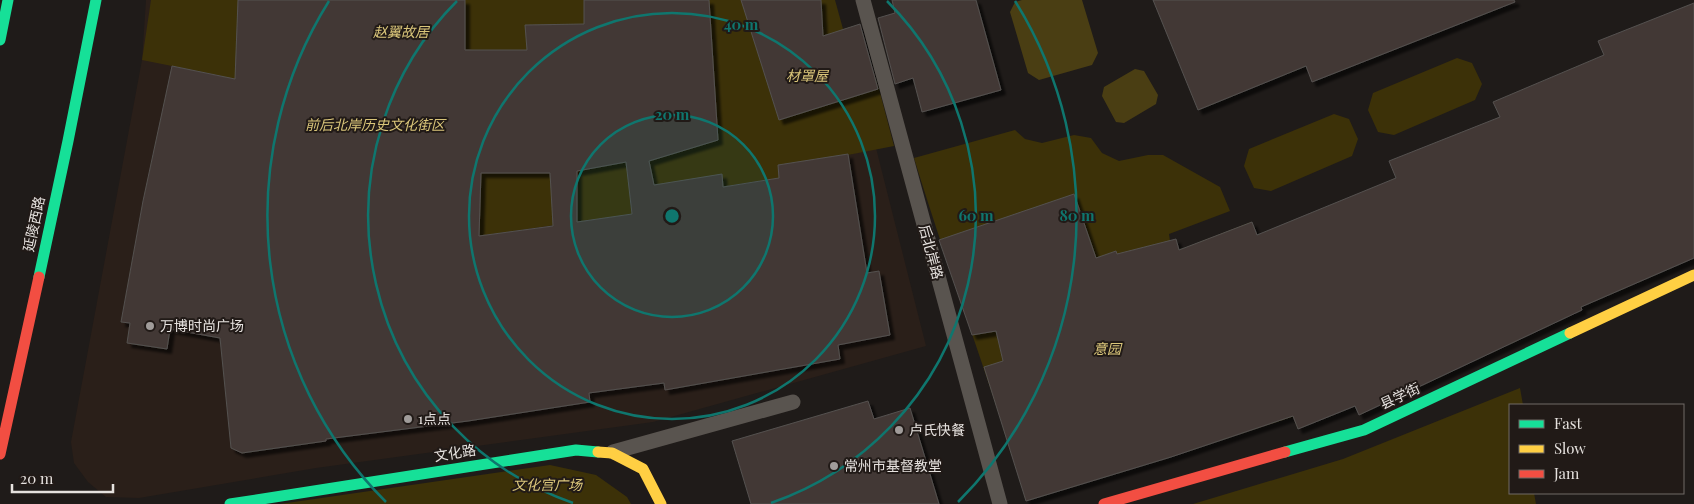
<svg xmlns="http://www.w3.org/2000/svg" width="1694" height="504" font-family="'Playfair Display','Noto Sans SC',serif">
  <style>
    .built { fill: #2a1f19 }
    .green { fill: #3c3108 }
    .forest { fill: #4a3e13 }
    .building { fill: #433936; stroke: #54514f; fill-rule: evenodd; filter: url(#shadow) }
    .lines { fill: none; stroke-linecap: round; stroke-linejoin: round }
    .lane { stroke: #59544f; stroke-width: 15 }
    .fast { stroke: #16e098; stroke-width: 11 }
    .slow { stroke: #ffcf43; stroke-width: 11 }
    .jam { stroke: #f24e42; stroke-width: 11 }
    .ring { fill: none; stroke: #0f766e; stroke-width: 2.5 }
    .poi-dot { fill: #a09c9a; stroke: #211a17; stroke-width: 2 }
    .labels { text-anchor: middle; stroke-width: 4; stroke-linejoin: round; paint-order: stroke }
    .park-label { font-size: 14px; font-style: italic; fill: #dac67a; stroke: #211a17 }
    .street-label { font-size: 14px; fill: #e6e2df; stroke: #211a17 }
    .poi-label { font-size: 14px; fill: #e6e2df; stroke: #211a17; text-anchor: start }
    .centre { fill: #0f766e; stroke: #211a17; stroke-width: 2.5 }
    .ring-label { font-size: 15px; text-anchor: middle; font-weight: bold; fill: #0f766e; stroke: #211a17; stroke-width: 4; stroke-linejoin: round; paint-order: stroke }
  </style>
  <defs>
    <filter id="shadow"><feDropShadow dx="4.5" dy="4.5" stdDeviation="1" flood-color="#0009"/></filter>
  </defs>
  <rect width="100%" height="100%" fill="#1f1b19"/>
  <!-- built -->
  <path class="built" d="M146 0H223L627 190 848 155 876 148 926 346 653 422 316 468 139 498 106 497 88 482 74 463 71 442 142 60Z"/>
  <!-- green -->
  <path class="green" d="M151 0H835L843 29 858 25 879 89 894 146 848 155 779 178 630 201 632 214 373 251 206 152 222 76 142 60Z
    M1457 58 1472 63 1482 84 1475 100 1394 135 1378 132 1368 110 1373 93Z
    M1334 114 1349 119 1358 139 1352 156 1271 191 1254 188 1244 166 1249 149Z
    M1015 130 1025 139 1042 143 1074 135 1091 138 1102 153 1119 161 1148 155H1163L1220 187 1230 211 1169 234 1170 241 1176 240 1179 250 1251 222 1269 267 1298 429 1293 417 1173 456 1026 501C992 385 949 273 914 158Z
    M1520 388 1523 405H1510V493H1534L1536 504H1193L1343 459Z
    M550 465 596 475 627 497 631 504H280Z"/>
  <!-- forest -->
  <path class="forest" d="M1022 0H1082L1098 53 1092 65 1039 80 1028 73 1010 12 1015 2Z
    M1135 69 1144 71 1158 95 1156 104 1124 123 1116 122 1102 96 1104 87Z"/>
  <!-- building -->
  <path class="building" d="M238 0H465V50H527L525 25 584 24V0H709L718 140 649 161 654 185 722 174 723 187 779 178 778 165 848 154 867 273 879 271 890 335 838 345 840 359 665 390 664 383 589 393 590 402 468 421 326 439V441L242 453 231 448 220 338 170 329 167 349 127 343 130 323 121 322 143 201 172 66 235 79ZM626 162 632 214 577 222V171ZM481 173H550L553 226 479 236Z
    M741 0H821L823 36 860 24 878 89 779 120Z
    M892 0H976L1001 90 922 112 913 78 895 84 878 18 895 13Z
    M1153 0H1514L1515 2 1312 82 1306 66 1198 110Z
    M1694 3V258L1581 307 1582 310 1359 415 1355 406 1298 429 1293 416 1171 457 1026 501 984 367 1003 361 996 331 972 335 939 240 1074 194 1096 258 1116 251 1117 254 1176 239 1179 250 1252 222 1257 235 1396 178 1389 161 1500 117 1493 102 1604 55 1598 41Z
    M868 401 874 419 910 408 939 504H751L732 441Z"/>
  <g class="lines">
    <!-- lane -->
    <path class="lane" d="M863 0 1000 504
      M613 452 793 402"/>
    <!-- fast -->
    <path class="fast" d="M0 40 8 0
      M39 277 68 141 96 0
      M1285 452 1364 430 1570 333
      M230 504 576 450 598 452"/>
    <!-- slow -->
    <path class="slow" d="M1570 333 1694 275
      M598 452 612 453 643 469 661 504"/>
    <!-- jam -->
    <path class="jam" d="M0 454 39 277
      M1104 504 1285 452"/>
  </g>
  <!-- distance rings -->
  <circle cx="672" cy="216" r="101" fill="#0f766e" fill-opacity=".12"/>
  <g class="ring">
    <circle cx="672" cy="216" r="101"/>
    <circle cx="672" cy="216" r="203"/>
    <path d="M573 503A304 304 0 0 1 457 1M887 1A304 304 0 0 1 771 503"/>
    <path d="M386 502A405 405 0 0 1 329 1M1015 1A405 405 0 0 1 958 502"/>
  </g>
  <!-- markers -->
  <g class="poi-dot">
    <circle cx="150" cy="326" r="5"/>
    <circle cx="408" cy="419" r="5"/>
    <circle cx="899" cy="430" r="5"/>
    <circle cx="834" cy="466" r="5"/>
  </g>
  <g class="labels">
    <!-- park labels -->
    <g class="park-label">
      <text x="401" y="37">赵翼故居</text>
      <text x="807" y="81">材罩屋</text>
      <text x="375" y="130">前后北岸历史文化街区</text>
      <text x="1107" y="354">意园</text>
      <text x="547" y="490">文化宫广场</text>
    </g>
    <!-- street labels -->
    <g class="street-label">
      <text transform="translate(34 224) rotate(-78)" y="5">延陵西路</text>
      <text transform="translate(931 252) rotate(75)" y="5">后北岸路</text>
      <text transform="translate(1400 396) rotate(-25)" y="5">县学街</text>
      <text transform="translate(455 453) rotate(-9)" y="5">文化路</text>
    </g>
    <!-- poi labels -->
    <g class="poi-label">
      <text x="160" y="331">万博时尚广场</text>
      <text x="418" y="424">1点点</text>
      <text x="909" y="435">卢氏快餐</text>
      <text x="844" y="471">常州市基督教堂</text>
    </g>
  </g>
  <circle cx="672" cy="216" r="8" class="centre"/>
  <g class="ring-label">
    <text x="741" y="30">40 m</text>
    <text x="672" y="120">20 m</text>
    <text x="976" y="221">60 m</text>
    <text x="1077" y="221">80 m</text>
  </g>
  <!-- legend -->
  <rect x="1509" y="404" width="175" height="90" fill="#211a17" stroke="#706a67"/>
  <rect x="1519" y="420" width="25" height="8" fill="#16e098" stroke="#706a67"/>
  <text x="1554" y="429" font-size="15" fill="#e6e2df">Fast</text>
  <rect x="1519" y="445" width="25" height="8" fill="#ffcf43" stroke="#706a67"/>
  <text x="1554" y="454" font-size="15" fill="#e6e2df">Slow</text>
  <rect x="1519" y="470" width="25" height="8" fill="#f24e42" stroke="#706a67"/>
  <text x="1554" y="479" font-size="15" fill="#e6e2df">Jam</text>
  <!-- scale -->
  <path d="M12 484v8h101v-8" fill="none" stroke="#e6e2df" stroke-width="2.5"/>
  <text x="20" y="484" font-size="15" fill="#e6e2df" stroke="#211a17" stroke-width="4" paint-order="stroke">20 m</text>
</svg>
